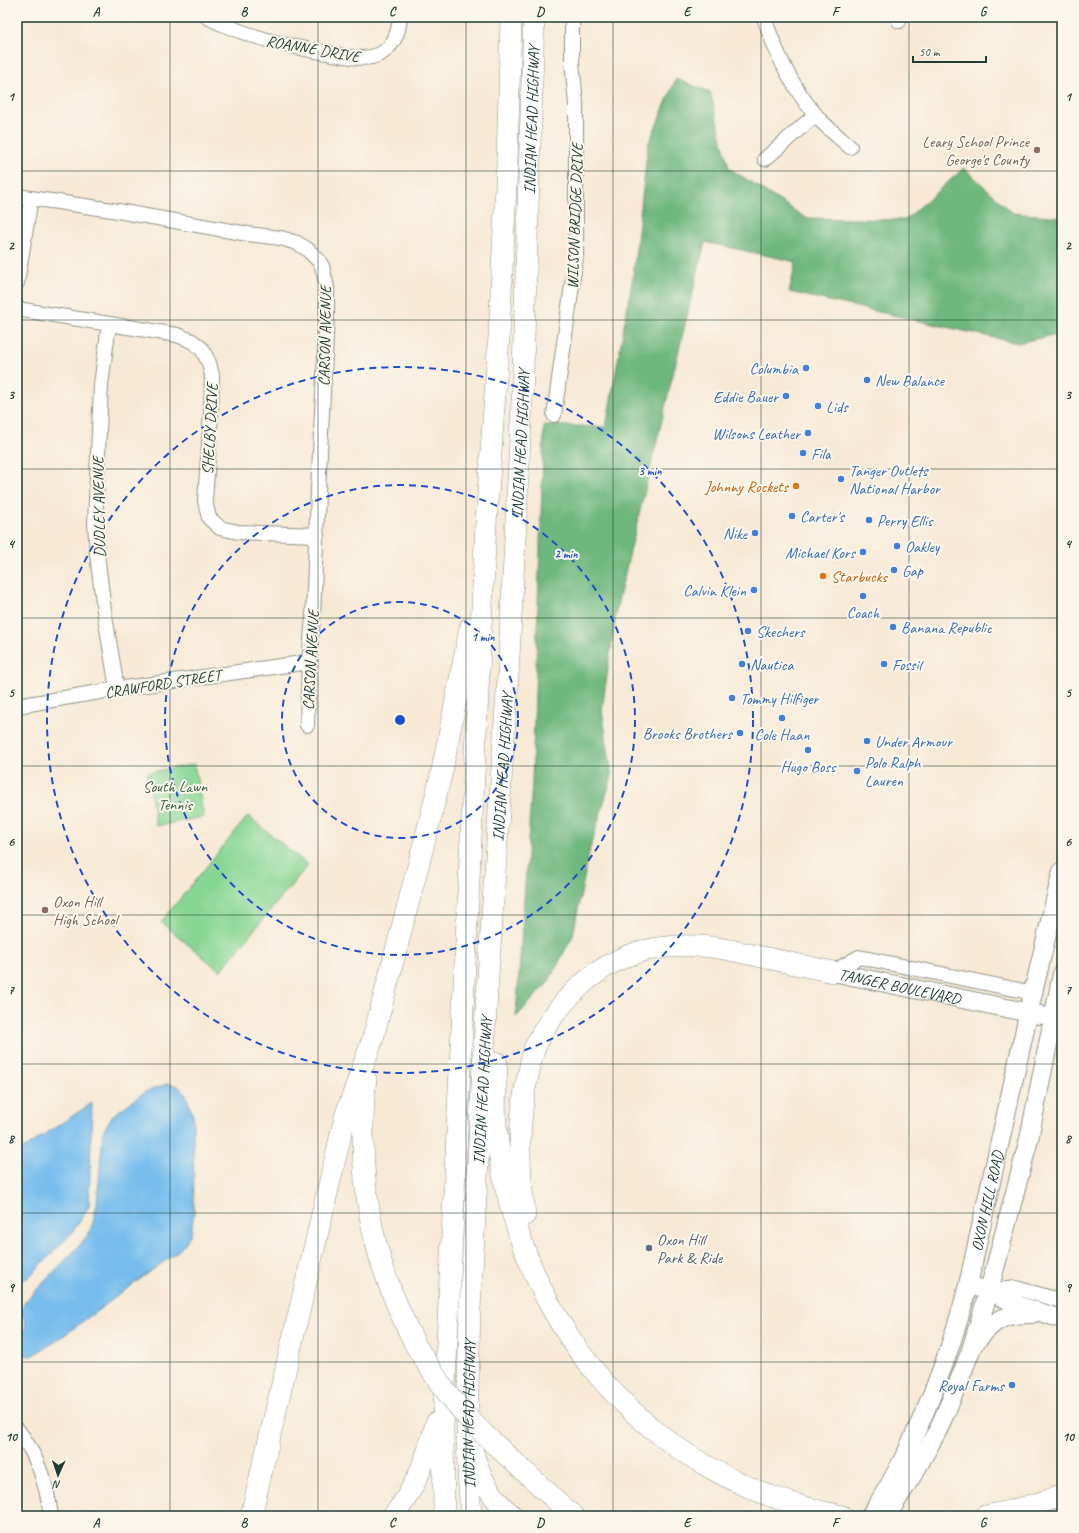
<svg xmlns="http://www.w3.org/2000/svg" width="1079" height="1533" font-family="Caveat,sans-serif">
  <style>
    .green { fill: #88d694; stroke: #548a64 }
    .forest { fill: #6eb77e; stroke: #467a59 }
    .water { fill: #76bded; stroke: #4a7d90 }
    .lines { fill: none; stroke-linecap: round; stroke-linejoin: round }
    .minor-casing { stroke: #8c9384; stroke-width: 16 }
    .major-casing { stroke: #8c9384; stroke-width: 20 }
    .highway-casing { stroke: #8c9384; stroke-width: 22 }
    .minor { stroke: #fff; stroke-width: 14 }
    .major { stroke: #fff; stroke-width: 18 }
    .highway { stroke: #fff; stroke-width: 21 }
    .highway-bridge-casing { stroke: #8c9384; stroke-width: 22; stroke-linecap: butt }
    .highway-bridge { stroke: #fff; stroke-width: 21 }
    .grid { fill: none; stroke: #1f3d34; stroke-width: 1; stroke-opacity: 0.55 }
    .ring { fill: none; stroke: #1d4ed8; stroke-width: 2; stroke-dasharray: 7 5 }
    .education-dot { fill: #8d6e63; stroke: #fbf7ec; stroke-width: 1.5 }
    .shop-dot { fill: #3f7fe0; stroke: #fbf7ec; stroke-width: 1.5 }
    .food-dot { fill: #e8710a; stroke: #fbf7ec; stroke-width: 1.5 }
    .service-dot { fill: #5c6f8a; stroke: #fbf7ec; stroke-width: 1.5 }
    .labels { text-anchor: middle; stroke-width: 4; stroke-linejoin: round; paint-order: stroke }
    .street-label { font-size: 16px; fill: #1f3d34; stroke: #fbf7ec }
    .education-label { font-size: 16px; fill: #785e54; stroke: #fbf7ec; text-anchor: end }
    .shop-label { font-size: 16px; fill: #366cbe; stroke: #fbf7ec; text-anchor: start }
    .food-label { font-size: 16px; fill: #c56008; stroke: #fbf7ec; text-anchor: end }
    .park-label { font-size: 16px; fill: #345c47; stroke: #fbf7ec }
    .service-label { font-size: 16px; fill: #4e5e75; stroke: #fbf7ec; text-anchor: start }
    .centre { fill: #1d4ed8; stroke: #fbf7ec; stroke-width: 2 }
    .ring-label { font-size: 12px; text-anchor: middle; font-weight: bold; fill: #1d4ed8; stroke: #fbf7ec; stroke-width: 4; stroke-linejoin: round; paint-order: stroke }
    .neatline { fill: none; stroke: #1f3d34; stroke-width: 1.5 }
    .grid-label { font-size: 13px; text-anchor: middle; font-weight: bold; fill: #1f3d34 }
  </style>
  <rect width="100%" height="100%" fill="#fbf7ec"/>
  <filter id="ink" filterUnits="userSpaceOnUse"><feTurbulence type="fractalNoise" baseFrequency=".025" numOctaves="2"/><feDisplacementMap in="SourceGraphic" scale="8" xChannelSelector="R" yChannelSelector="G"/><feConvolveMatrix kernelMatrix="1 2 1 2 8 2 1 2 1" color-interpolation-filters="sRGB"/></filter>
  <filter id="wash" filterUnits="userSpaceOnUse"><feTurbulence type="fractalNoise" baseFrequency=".012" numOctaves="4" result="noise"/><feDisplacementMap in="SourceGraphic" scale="16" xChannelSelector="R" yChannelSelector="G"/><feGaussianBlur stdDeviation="0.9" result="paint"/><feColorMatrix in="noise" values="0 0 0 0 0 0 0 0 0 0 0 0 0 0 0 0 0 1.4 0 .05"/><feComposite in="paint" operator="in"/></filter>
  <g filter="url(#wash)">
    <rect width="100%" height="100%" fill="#f8e9d5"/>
    <!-- green -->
    <path class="green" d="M194 764 204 817 156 826 147 773Z
      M248 816 308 865 220 971 161 922Z"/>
    <!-- forest -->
    <path class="forest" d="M676 79 710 92 729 168 806 218 905 220 964 168 1013 213 1062 217V333L1018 343 789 292 796 262 705 242 617 606 602 710 612 776 590 848 573 935 548 983 516 1017 532 782 544 425 606 427 633 276 648 145Z"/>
    <!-- water -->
    <path class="water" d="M167 1084 178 1086 186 1095 193 1116 194 1212 191 1233 184 1245 177 1252 55 1342 31 1356 17 1354V1331L23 1333C28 1324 25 1319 19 1311L24 1303 77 1248 87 1236 93 1223 97 1204 103 1132 112 1116 145 1092Z
      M92 1103 89 1206 71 1234 29 1277 17 1283V1153Z"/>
  </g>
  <g filter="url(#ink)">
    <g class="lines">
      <defs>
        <path id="minor" d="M207 17C246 37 289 47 333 54 348 56 364 61 378 55 393 48 399 32 400 17
          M764 17C775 51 791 85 814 113 824 126 838 136 850 147
          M897 17 899 21
          M765 159 815 115
          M17 196 112 210 248 234 281 238 297 243 307 249 319 261 322 266 327 287V316L318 491 313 617 309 662 307 725
          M17 283 31 198
          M17 309 177 335 192 341 202 349 209 363 212 375 211 413 205 501 209 518 220 528 238 532 317 535
          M109 324 101 385 95 523 97 554 104 610 117 689
          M554 415 576 256V104L572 61V17
          M17 706 117 689 309 662
          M833 972 859 957 1033 993
          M989 1291 1016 1288 1062 1301
          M17 1429C36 1453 47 1485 51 1516"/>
        <g id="major">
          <path id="s1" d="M833 972 1040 1015"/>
          <path d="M979 1288 989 1291 1020 1306 1062 1319"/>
          <path d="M975 1343C992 1321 1004 1313 1032 1314"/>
          <path id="s2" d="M870 1516C885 1494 898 1470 909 1447 934 1394 954 1341 968 1285L1033 993 1062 871"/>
          <path d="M887 1516 917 1468 938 1430 954 1393 970 1353 989 1291 1029 1139 1062 974"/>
        </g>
        <g id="highway">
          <path d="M497 1063C496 1084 494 1105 496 1126 515 1323 646 1478 842 1516"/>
          <path d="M366 1080C363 1097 363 1116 363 1135 363 1214 380 1275 416 1346"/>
          <path d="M525 1215C518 1167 517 1118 529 1071 530 1063 532 1055 535 1047 554 1006 592 967 636 953 650 948 666 947 681 946 708 944 735 951 762 957 785 962 809 967 833 972"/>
          <path d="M488 1438 573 1516"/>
          <path d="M473 1452C480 1477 492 1500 513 1516"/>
          <path d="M251 1516 345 1117 373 1038 428 828 442 771 470 628"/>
          <path d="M393 1516C415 1490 428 1455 436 1423"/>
          <path d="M444 1516 443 1426 486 523 499 336 507 164 511 17"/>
          <path id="s3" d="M471 1516 468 1470 467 1426 470 1309 487 992 508 676 522 401 534 17"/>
          <path d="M985 1516C1011 1511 1037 1505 1062 1495"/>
        </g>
      </defs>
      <!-- minor casing -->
      <use href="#minor" class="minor-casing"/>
      <!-- major casing -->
      <use href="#major" class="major-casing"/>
      <!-- highway casing -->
      <use href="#highway" class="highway-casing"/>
      <!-- minor -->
      <use href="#minor" class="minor"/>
      <!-- major -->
      <use href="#major" class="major"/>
      <!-- highway -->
      <use href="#highway" class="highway"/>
      <defs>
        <path id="highway-bridge" d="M416 1346 441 1385 467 1417 488 1438"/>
      </defs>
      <!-- highway-bridge casing -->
      <use href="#highway-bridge" class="highway-bridge-casing"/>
      <!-- highway-bridge -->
      <use href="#highway-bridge" class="highway-bridge"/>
    </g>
  </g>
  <!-- grid -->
  <path class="grid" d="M170 17V1516M318 17V1516M466 17V1516M613 17V1516M761 17V1516M909 17V1516M17 171H1062M17 320H1062M17 469H1062M17 618H1062M17 766H1062M17 915H1062M17 1064H1062M17 1213H1062M17 1362H1062"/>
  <!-- distance rings -->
  <g class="ring">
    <circle cx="400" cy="720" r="118"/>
    <circle cx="400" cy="720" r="235"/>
    <circle cx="400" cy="720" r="353"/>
  </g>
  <!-- markers -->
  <g class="education-dot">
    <circle cx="1037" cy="150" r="4"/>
    <circle cx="45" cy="910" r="4"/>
  </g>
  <g class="shop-dot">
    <circle cx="806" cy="368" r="4"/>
    <circle cx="867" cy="380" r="4"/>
    <circle cx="786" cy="396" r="4"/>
    <circle cx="818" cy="406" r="4"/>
    <circle cx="808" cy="433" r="4"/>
    <circle cx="803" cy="453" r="4"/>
    <circle cx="841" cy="479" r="4"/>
    <circle cx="792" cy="516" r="4"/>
    <circle cx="869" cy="520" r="4"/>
    <circle cx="755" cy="533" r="4"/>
    <circle cx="897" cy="546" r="4"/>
    <circle cx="863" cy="552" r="4"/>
    <circle cx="894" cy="570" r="4"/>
    <circle cx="754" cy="590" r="4"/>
    <circle cx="863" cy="596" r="4"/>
    <circle cx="893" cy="627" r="4"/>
    <circle cx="748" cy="631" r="4"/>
    <circle cx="742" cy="664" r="4"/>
    <circle cx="884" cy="664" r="4"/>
    <circle cx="732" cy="698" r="4"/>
    <circle cx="782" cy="718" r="4"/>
    <circle cx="740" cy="733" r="4"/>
    <circle cx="867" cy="741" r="4"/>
    <circle cx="808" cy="750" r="4"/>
    <circle cx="857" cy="771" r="4"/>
    <circle cx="1012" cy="1385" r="4"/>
  </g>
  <g class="food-dot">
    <circle cx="796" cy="486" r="4"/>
    <circle cx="823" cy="576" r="4"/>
  </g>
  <circle class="service-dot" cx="649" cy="1248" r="4"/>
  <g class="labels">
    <!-- street labels -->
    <g class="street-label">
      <text transform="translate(313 48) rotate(10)" y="6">ROANNE DRIVE</text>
      <text dy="6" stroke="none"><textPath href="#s3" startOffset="1398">INDIAN HEAD HIGHWAY</textPath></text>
      <text transform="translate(574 216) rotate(-88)" y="6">WILSON BRIDGE DRIVE</text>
      <text transform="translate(324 336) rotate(-89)" y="6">CARSON AVENUE</text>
      <text transform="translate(209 429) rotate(-87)" y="6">SHELBY DRIVE</text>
      <text dy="6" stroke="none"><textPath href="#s3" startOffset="1074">INDIAN HEAD HIGHWAY</textPath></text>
      <text transform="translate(98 507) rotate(-91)" y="6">DUDLEY AVENUE</text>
      <text transform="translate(310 660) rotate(-87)" y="6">CARSON AVENUE</text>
      <text transform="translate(163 683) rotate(-9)" y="6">CRAWFORD STREET</text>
      <text dy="6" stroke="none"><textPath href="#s3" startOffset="750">INDIAN HEAD HIGHWAY</textPath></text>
      <text dy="6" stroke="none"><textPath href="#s1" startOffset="68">TANGER BOULEVARD</textPath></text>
      <text dy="6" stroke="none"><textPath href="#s3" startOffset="426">INDIAN HEAD HIGHWAY</textPath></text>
      <text dy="6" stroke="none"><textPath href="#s2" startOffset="338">OXON HILL ROAD</textPath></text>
      <text dy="6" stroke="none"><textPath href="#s3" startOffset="102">INDIAN HEAD HIGHWAY</textPath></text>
    </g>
    <!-- education labels -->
    <g class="education-label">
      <text x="1029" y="147">Leary School Prince<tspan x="1029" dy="18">George's County</tspan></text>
      <text x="53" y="907" text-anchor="start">Oxon Hill<tspan x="53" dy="18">High School</tspan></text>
    </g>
    <!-- shop labels -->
    <g class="shop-label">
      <text x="798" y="374" text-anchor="end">Columbia</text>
      <text x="875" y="386">New Balance</text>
      <text x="778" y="402" text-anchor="end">Eddie Bauer</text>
      <text x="826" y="412">Lids</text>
      <text x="800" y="439" text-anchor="end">Wilsons Leather</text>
      <text x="811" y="459">Fila</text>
      <text x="849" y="476">Tanger Outlets<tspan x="849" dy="18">National Harbor</tspan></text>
      <text x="800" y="522">Carter's</text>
      <text x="877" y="526">Perry Ellis</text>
      <text x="747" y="539" text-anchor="end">Nike</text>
      <text x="905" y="552">Oakley</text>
      <text x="855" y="558" text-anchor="end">Michael Kors</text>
      <text x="902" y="576">Gap</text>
      <text x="746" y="596" text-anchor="end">Calvin Klein</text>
      <text x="863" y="618" text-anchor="middle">Coach</text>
      <text x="901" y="633">Banana Republic</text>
      <text x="756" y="637">Skechers</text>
      <text x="750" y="670">Nautica</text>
      <text x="892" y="670">Fossil</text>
      <text x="740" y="704">Tommy Hilfiger</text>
      <text x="732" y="739" text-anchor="end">Brooks Brothers</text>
      <text x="782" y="740" text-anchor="middle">Cole Haan</text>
      <text x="875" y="747">Under Armour</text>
      <text x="865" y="768">Polo Ralph<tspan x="865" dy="18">Lauren</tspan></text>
      <text x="808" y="772" text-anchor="middle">Hugo Boss</text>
      <text x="1004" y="1391" text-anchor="end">Royal Farms</text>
    </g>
    <!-- food labels -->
    <g class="food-label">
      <text x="788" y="492">Johnny Rockets</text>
      <text x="831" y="582" text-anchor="start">Starbucks</text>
    </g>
    <!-- park labels -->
    <g class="park-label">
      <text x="175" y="792">South Lawn<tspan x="175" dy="18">Tennis</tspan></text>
    </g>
    <!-- service labels -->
    <g class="service-label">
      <text x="657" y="1245">Oxon Hill<tspan x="657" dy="18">Park &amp; Ride</tspan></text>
    </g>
  </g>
  <circle cx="400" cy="720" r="6" class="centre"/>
  <g class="ring-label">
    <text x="650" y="475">3 min</text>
    <text x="566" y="558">2 min</text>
    <text x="483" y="641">1 min</text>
  </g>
  <!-- margin -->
  <rect width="1079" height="1533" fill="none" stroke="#fbf7ec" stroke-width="44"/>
  <!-- north arrow -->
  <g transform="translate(58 1475) rotate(183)" stroke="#fbf7ec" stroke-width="3" paint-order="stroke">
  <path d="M0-3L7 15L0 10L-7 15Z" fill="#1f3d34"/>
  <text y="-6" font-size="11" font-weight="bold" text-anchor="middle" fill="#1f3d34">N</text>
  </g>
  <!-- scale -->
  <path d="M913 56v6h73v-6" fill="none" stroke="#1f3d34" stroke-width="2"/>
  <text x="919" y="56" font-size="12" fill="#1f3d34" stroke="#fbf7ec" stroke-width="3" paint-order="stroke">50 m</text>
  <rect x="22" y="22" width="1035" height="1489" class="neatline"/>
  <g class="grid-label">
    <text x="96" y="16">A</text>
    <text x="244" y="16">B</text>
    <text x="392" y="16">C</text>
    <text x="540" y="16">D</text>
    <text x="687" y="16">E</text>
    <text x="835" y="16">F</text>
    <text x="983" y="16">G</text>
    <text x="11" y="101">1</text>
    <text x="1068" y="101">1</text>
    <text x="11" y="250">2</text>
    <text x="1068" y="250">2</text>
    <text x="11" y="399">3</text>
    <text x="1068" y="399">3</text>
    <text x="11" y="548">4</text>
    <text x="1068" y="548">4</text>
    <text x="11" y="697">5</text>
    <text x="1068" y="697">5</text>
    <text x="11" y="846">6</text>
    <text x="1068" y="846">6</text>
    <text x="11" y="994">7</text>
    <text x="1068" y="994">7</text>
    <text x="11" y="1143">8</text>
    <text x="1068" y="1143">8</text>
    <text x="11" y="1292">9</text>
    <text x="1068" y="1292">9</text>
    <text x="11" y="1441">10</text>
    <text x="1068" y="1441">10</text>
    <text x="96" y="1527">A</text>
    <text x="244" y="1527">B</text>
    <text x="392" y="1527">C</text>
    <text x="540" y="1527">D</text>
    <text x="687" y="1527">E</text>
    <text x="835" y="1527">F</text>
    <text x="983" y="1527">G</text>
  </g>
</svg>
